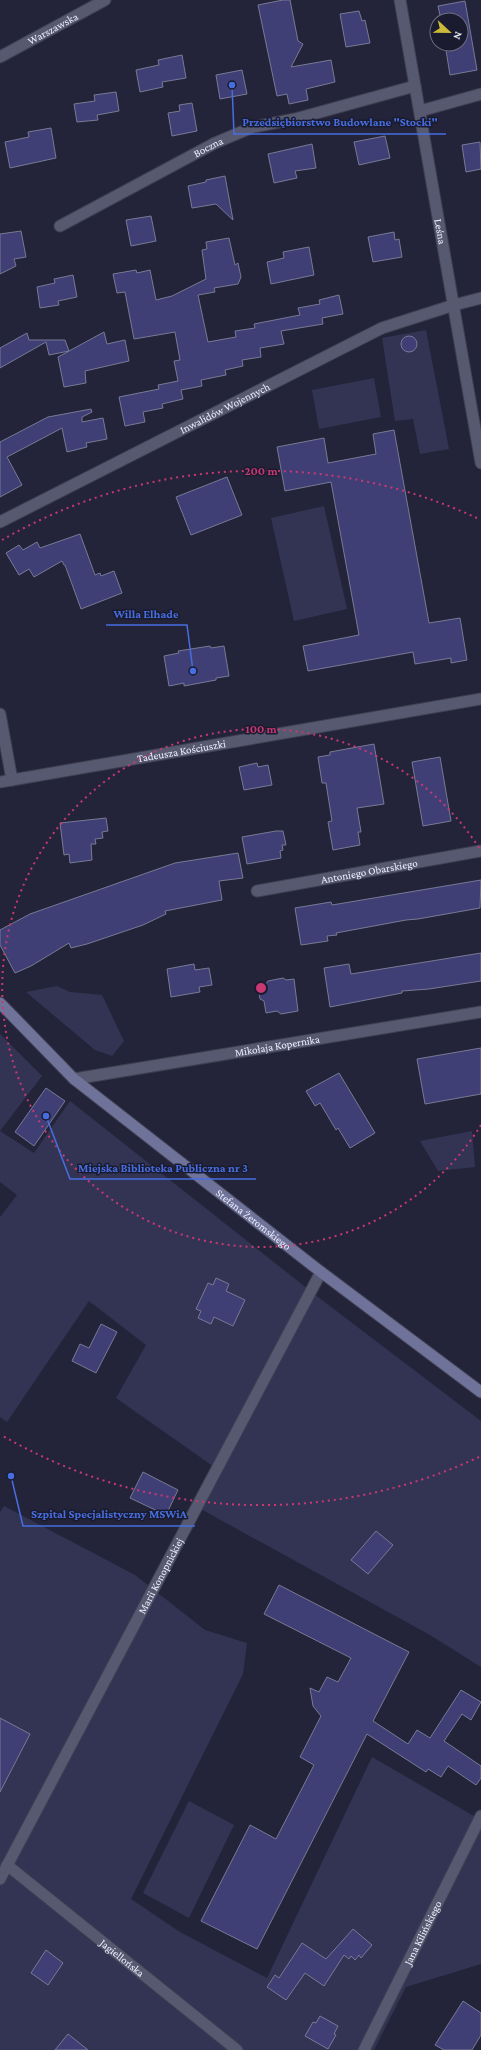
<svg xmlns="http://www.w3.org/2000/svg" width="481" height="2050" font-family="'Crimson Pro',serif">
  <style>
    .green { fill: #333454 }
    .building { fill: #3f3f76; stroke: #787a94 }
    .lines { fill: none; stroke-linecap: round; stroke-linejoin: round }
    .minor-casing { stroke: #3e3f51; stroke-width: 13 }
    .tertiary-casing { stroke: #3e3f51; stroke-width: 13 }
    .secondary-casing { stroke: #3e3f51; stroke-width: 13 }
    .minor { stroke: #575971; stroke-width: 11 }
    .tertiary { stroke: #575971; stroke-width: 11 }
    .secondary { stroke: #6f7299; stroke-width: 11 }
    .ring { fill: none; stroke: #c93873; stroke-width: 2; stroke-dasharray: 2 4 }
    .labels { text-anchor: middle; stroke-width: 3; stroke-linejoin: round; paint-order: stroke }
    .street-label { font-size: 11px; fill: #eeeffe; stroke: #1a1b2f }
    .centre { fill: #c93873; stroke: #1a1b2f; stroke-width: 2 }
    .ring-label { font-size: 12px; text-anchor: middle; font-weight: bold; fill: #c93873; stroke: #1a1b2f; stroke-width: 3; stroke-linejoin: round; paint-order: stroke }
    .leader { fill: none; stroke: #476ee0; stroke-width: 1.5 }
    .callout-dot { fill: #476ee0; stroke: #1a1b2f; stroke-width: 1.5 }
    .callout-label { font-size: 12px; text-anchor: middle; font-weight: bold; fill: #476ee0; stroke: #1a1b2f; stroke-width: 3; stroke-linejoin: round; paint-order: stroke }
  </style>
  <rect width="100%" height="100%" fill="#232439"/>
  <!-- green -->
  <path class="green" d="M426 330 449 449 420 454 413 419 395 421 382 338Z
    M374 378 381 417 319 429 312 390Z
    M324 506 347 609 294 621 271 518Z
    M57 986 70 992 102 995 124 1041 112 1056 95 1050 26 992Z
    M0 1034 42 1076 0 1131Z
    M70 1101 318 1297 481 1421V1667L430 1635 197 1507 217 1469 116 1398 146 1345 89 1301 7 1422 0 1417V1217L17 1195 0 1182V1131L34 1153Z
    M472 1131 475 1167 438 1171 420 1141Z
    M4 1506 135 1575 205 1630 247 1643 243 1674 131 1899 180 1932 267 1978 372 1757 479 1819 481 1816V1964L406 1987 374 2050H0V1512Z
    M189 1801 234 1825 189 1918 143 1893Z"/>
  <!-- building -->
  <path class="building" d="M283 0H290L298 41 303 44 291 67 331 60 335 82 306 89 308 100 289 104 287 94 277 96 258 5Z
    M465 1 477 70 450 75 445 44H461V20H441L438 6Z
    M359 11 362 21 365 20 370 43 346 47 340 14Z
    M182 55 186 78 162 82 163 87 140 92 136 70 159 65 158 60Z
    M242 70 247 94 220 99 216 75Z
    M116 92 119 111 97 115 98 120 77 122 74 104 95 101 94 95Z
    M192 103 197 131 172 136 168 113 180 111 179 105Z
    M51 128 56 158 10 168 5 142 29 137 28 132Z
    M385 136 390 158 359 165 354 142Z
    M480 142 481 169 466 172 462 145Z
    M312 144 316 168 295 171 297 178 274 183 268 154Z
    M225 176 233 220 216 204 192 208 188 186 206 182V180Z
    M151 216 156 241 131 246 126 220Z
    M21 231 26 257 14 259 16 266 0 274V234Z
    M394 232 395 240 399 239 402 257 373 262 368 237Z
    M229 238 235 265 238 263 241 277 238 284 214 288 215 292 198 295 208 342 236 337 235 331 255 328 254 324 300 315 298 308 320 304 319 300 339 295 343 314 322 318 323 324 281 331 284 344 260 348 261 357 242 360 243 366 225 370 226 375 201 380 202 386 181 390 183 399 162 404 163 408 143 412 145 422 125 426 119 397 159 389 158 385 178 381 174 361 180 360 175 332 134 339 125 292 117 293 113 274 136 270 137 273 150 270 156 300 172 296 206 279 202 250 207 249 206 242Z
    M309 247 314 275 271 284 267 262 284 258 283 252Z
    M73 275 77 297 58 301 59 305 40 308 37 287 55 283 54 279Z
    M104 332 107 344 125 340 129 361 85 371 86 383 64 387 58 357Z
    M27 333 29 340H65L69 351 49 355 46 342 0 368V348Z
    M401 344a8 8 0 1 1 16 0a8 8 0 1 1-16 0Z
    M91 409 92 412 82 417V422L103 418 107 439 86 443 87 447 67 452 62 428 7 457 22 485 0 497V442L48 417Z
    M394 430 429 623 460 618 467 660 451 663V658L415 664 413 652 308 671 303 646 359 635 331 482 285 491 277 447 324 438 328 463 376 454 373 434Z
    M227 477 242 515 191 535 176 497Z
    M80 534 95 575 100 573 101 576 114 571 122 593 81 609 65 565H64L62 561 34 577 29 569 19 575 6 553 19 545 23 550 37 542 40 548Z
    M210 646 211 648 224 646 229 676 216 678V680L184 686V683L169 686 164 656 179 653 178 651Z
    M374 744 384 804 357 808 361 832H358L360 845 333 850 328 822 332 821 326 783H322L318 757 330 755V752Z
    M440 757 451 821 423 826 412 762Z
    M257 763 258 767 268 765 272 785 244 790 239 767Z
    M106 818 108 831 102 832 103 838 95 839 96 844H91L92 860 70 863 69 854 64 855 60 823Z
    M276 831H283L286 845H282L283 850 280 851 281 858 247 864 242 837Z
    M238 853 243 878 219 881 222 900 165 911 166 914 143 925 87 944 71 948 69 943 31 966 15 973 0 945V930L30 914 175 863Z
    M481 880 480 908 418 919 406 920 336 933 337 935 327 936 328 941 301 945 295 908 331 902 332 905Z
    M481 953V981L429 989 402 991V993L330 1007 324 968 349 964 351 974Z
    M194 964 195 970 209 968 212 985 199 987 200 992 171 997 167 969Z
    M283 978 286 980 294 979 298 1011 281 1014 277 1011 266 1013 264 1001 260 999 259 993 268 981Z
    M481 1048V1094L425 1104 417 1059Z
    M339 1073 375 1133 350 1148 338 1128 336 1130 320 1103 315 1106 306 1091Z
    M46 1088 65 1101 34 1146 15 1132Z
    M216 1278 229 1284 226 1291 245 1300 233 1326 214 1317 211 1324 198 1318 201 1311 196 1309 208 1283 213 1285Z
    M101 1324 117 1332 96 1373 72 1361 80 1344 89 1348Z
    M143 1472 178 1490 166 1515 130 1498Z
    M376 1531 393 1545 368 1574 351 1560Z
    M279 1585 409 1652 373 1721 408 1744 417 1730 430 1738 461 1690 481 1702 471 1720 462 1714 444 1741 481 1766V1778L476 1785 448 1766 441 1777 428 1769 426 1772 367 1734 257 1949 201 1921 250 1825 276 1839 314 1765 300 1757 321 1716 313 1706 310 1688 319 1692 327 1677 338 1682 351 1658 264 1614Z
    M0 1718 30 1734 0 1792Z
    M353 1929 372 1945 361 1958 359 1955 355 1960 351 1956 349 1959 344 1955 324 1986 305 1973 286 2000 267 1987 275 1975 279 1978 302 1943 326 1959Z
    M46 1950 63 1963 48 1985 31 1973Z
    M463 2001 481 2013V2035L472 2050H444L435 2045Z
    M320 2016 338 2026 334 2034 336 2035 328 2049 305 2036 313 2022 316 2023Z
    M68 2034 88 2050H55Z"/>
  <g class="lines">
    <defs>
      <g id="minor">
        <path id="s1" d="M400 0 481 463"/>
        <path d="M420 111 481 94"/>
        <path id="s2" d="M60 226 215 143 253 127 295 119 415 86"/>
        <path id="s3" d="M0 522 382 328 454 305 481 298"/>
        <path d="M0 714 12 780"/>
        <path id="s4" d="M0 782 481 699"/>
        <path id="s5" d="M257 891 481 851"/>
        <path id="s6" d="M74 1079 481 1012"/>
        <path id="s7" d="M7 1865 237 2050"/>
        <path id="s8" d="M0 1879 321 1272"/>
        <path id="s9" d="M364 2050 481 1816"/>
      </g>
      <g id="tertiary">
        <path id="s10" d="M0 57 105 0"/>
      </g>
      <g id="secondary">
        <path id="s11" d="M0 1003 74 1079 321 1272 481 1392"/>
      </g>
    </defs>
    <!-- minor casing -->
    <use href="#minor" class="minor-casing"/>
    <!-- tertiary casing -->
    <use href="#tertiary" class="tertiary-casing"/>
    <!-- secondary casing -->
    <use href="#secondary" class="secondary-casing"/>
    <!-- minor -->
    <use href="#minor" class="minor"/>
    <!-- tertiary -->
    <use href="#tertiary" class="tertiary"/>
    <!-- secondary -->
    <use href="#secondary" class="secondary"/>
  </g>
  <!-- distance rings -->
  <g class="ring">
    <path d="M481 1125A259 259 0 1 1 481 851"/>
    <path d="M479 1457A517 517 0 0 1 3 1436M2 540A517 517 0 0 1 479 519"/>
  </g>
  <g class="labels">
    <!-- street labels -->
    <g class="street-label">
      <text dy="4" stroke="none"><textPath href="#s10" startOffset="60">Warszawska</textPath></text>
      <text dy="4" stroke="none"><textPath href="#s2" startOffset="168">Boczna</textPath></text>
      <text dy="4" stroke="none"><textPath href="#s1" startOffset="235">Leśna</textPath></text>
      <text dy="4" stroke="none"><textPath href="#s3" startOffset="252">Inwalidów Wojennych</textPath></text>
      <text dy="4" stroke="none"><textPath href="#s4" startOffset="184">Tadeusza Kościuszki</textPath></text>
      <text dy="4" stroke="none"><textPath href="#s5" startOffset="114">Antoniego Obarskiego</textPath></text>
      <text dy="4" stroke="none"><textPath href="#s6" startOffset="206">Mikołaja Kopernika</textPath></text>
      <text dy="4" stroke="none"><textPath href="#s11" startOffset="334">Stefana Żeromskiego</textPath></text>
      <text dy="4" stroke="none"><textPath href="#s8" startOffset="343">Marii Konopnickiej</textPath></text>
      <text dy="4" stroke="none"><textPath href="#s9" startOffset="131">Jana Kilińskiego</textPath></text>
      <text dy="4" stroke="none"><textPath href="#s7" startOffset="148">Jagiellońska</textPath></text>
    </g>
  </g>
  <circle cx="261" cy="988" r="6" class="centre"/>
  <g class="ring-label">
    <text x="261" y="475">200 m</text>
    <text x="261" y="733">100 m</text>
  </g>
  <!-- callouts -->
  <path class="leader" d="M232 85L234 134H446M193 671L187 625H106M46 1116L70 1179H256M11 1476L23 1526H195"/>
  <g class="callout-dot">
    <circle cx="232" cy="85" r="4"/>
    <circle cx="193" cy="671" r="4"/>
    <circle cx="46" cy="1116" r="4"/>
    <circle cx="11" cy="1476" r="4"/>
  </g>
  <g class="callout-label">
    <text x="340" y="126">Przedsiębiorstwo Budowlane "Stocki"</text>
    <text x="146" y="618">Willa Elhade</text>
    <text x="163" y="1172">Miejska Biblioteka Publiczna nr 3</text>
    <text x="109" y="1518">Szpital Specjalistyczny MSWiA</text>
  </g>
  <!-- north arrow -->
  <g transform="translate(449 32) rotate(112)"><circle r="19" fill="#1a1b2f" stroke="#6f7082"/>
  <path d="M0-3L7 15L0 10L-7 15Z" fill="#cbba39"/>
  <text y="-6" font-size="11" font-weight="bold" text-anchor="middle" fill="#eeeffe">N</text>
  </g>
</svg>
